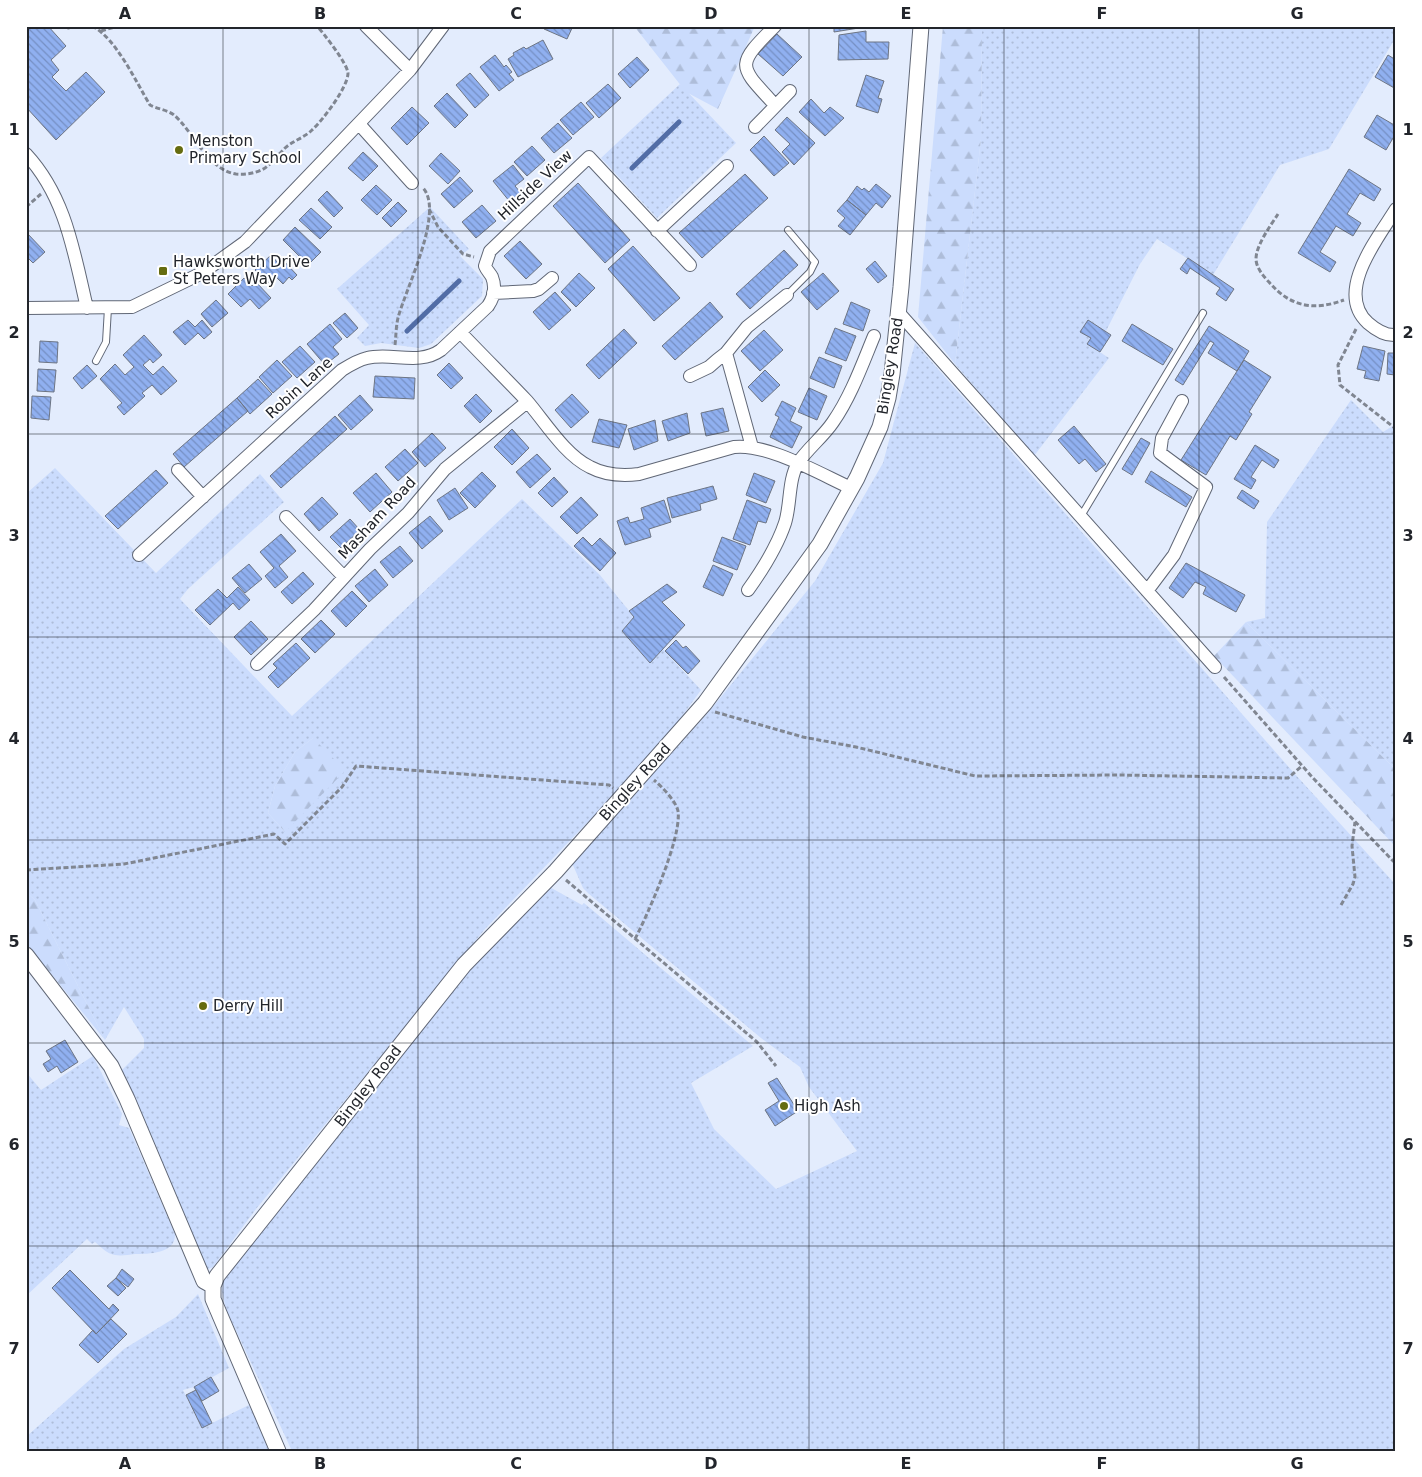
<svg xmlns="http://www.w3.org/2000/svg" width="1422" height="1477" font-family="'DejaVu Sans',sans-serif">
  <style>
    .grass { fill: url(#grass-dots); fill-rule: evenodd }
    .forest { fill: url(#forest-firs) }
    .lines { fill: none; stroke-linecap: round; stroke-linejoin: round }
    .stream { stroke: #526da6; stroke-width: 5 }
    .building { fill: url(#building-back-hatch); stroke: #6d7584 }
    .service-casing { stroke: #606776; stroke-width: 8 }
    .minor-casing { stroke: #606776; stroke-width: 14 }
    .tertiary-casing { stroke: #606776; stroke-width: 17 }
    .path { stroke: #808691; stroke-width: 3; stroke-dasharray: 5 2.5; stroke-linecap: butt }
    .service { stroke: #fff; stroke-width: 6 }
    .minor { stroke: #fff; stroke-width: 12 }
    .tertiary { stroke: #fff; stroke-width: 15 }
    .grid { fill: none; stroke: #22252b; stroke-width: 1; stroke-opacity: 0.55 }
    .poi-dot { fill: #656c10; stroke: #fff; stroke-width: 2 }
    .labels { text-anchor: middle; stroke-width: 4; stroke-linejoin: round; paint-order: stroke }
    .poi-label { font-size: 15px; fill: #22252b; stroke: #fff; text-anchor: start }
    .street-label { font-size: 15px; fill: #22252b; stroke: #fff }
    .neatline { fill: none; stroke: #22252b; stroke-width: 2 }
    .grid-label { font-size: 16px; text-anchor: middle; font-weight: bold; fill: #22252b }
  </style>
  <defs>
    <pattern id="grass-dots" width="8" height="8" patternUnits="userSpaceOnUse" patternTransform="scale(1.25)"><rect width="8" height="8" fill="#cbdcfd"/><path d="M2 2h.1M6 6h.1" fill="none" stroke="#aebdd9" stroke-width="1.8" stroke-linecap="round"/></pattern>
    <pattern id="forest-firs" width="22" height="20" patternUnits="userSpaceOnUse" patternTransform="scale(1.25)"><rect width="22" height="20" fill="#cbdcfd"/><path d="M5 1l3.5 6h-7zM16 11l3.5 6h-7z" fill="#aebdd9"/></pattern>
    <pattern id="building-back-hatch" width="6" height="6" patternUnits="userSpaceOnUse" patternTransform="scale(1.25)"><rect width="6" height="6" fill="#90b0f0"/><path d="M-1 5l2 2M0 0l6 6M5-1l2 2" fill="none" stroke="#758fc3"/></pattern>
  </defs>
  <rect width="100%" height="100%" fill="#e3ecfd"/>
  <!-- grass -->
  <path class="grass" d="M982 26H1396V37L1329 149 1280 165 1213 275 1157 239 1140 264 1106 331 1098 327 1087 344 1109 358 1034 456 955 364 981 139Z
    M680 84 736 143 657 218 601 158Z
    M430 207 469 249 460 256 483 279 482 296 431 344 419 348 381 343 365 346 357 338 369 325 337 289Z
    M915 343 1294 773 1396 885V1451H292L226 1309 222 1291 224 1278C328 1144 430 1009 546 885L582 905 584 903 753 1046 691 1083 714 1129 776 1189 857 1151 809 1087 800 1067 761 1038 589 894 583 888 572 863 708 713 815 581 883 463Z
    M1351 400 1383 432 1396 424V770L1246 622 1265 618 1267 522Z
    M55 468 156 573 260 474 284 502 188 589 180 599 292 716 522 499 600 575 634 617 622 631 650 663 663 649 701 690 659 748 485 929 256 1209 213 1267 206 1270 118 1074 144 1048V1039L124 1007 105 1040 35 900 26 892V494ZM313 738 285 831H284L268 813 275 786 295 752Z
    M93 1056 122 1114 119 1125 129 1128 175 1234C176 1254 149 1254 135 1254 128 1255 121 1256 115 1255 107 1254 101 1247 95 1242L92 1244 87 1239 26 1296V1072L41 1090Z
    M198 1294 229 1368 194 1387 183 1390 202 1428 249 1405 261 1429 269 1451H26V1437L124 1349 176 1317Z"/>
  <!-- forest -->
  <path class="forest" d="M634 26H755L718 109 686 92Z
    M943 26H982L981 139 955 364 918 317Z
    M1246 622 1396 770V847L1214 656Z
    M313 738 333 758 344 772 285 832 268 813 275 786 295 752Z
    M26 892 35 900 105 1040 26 943Z"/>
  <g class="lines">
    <!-- stream -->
    <path class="stream" d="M632 168 679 122
      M407 331 459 281"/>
  </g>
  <!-- building -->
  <path class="building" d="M26 26H48L66 46 51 60 59 70 52 77 66 91 86 72 105 92 56 140 26 107Z
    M545 26H573L567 39 544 29Z
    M834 26H865V27L834 32Z
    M866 31V42H889L888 59 838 60 839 35Z
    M777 34 802 57 783 76 758 54Z
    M543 40 553 59 518 77 508 59 514 55 513 53 524 47 526 49Z
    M495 55 504 67 506 65 512 72 509 74 514 80 499 91 480 67Z
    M1388 55 1396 60V89L1375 77Z
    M637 57 649 70 630 88 618 74Z
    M470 73 489 95 475 108 456 85Z
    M866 75 884 81 878 98 882 99 878 113 856 106Z
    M608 84 621 98 599 118 586 103Z
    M447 93 468 115 455 128 434 106Z
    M811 99 824 113 830 107 844 118 825 136 799 112Z
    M581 102 594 117 573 135 560 120Z
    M412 107 429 123 407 145 391 128Z
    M1377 115 1396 126V133L1386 150 1364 137Z
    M787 117 815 143 794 165 782 152 790 144 775 130Z
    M558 123 572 138 554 153 541 138Z
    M764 136 789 163 774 176 750 150Z
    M532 146 545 160 527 176 514 162Z
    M363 152 378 166 363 181 348 168Z
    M441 153 460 171 448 184 429 166Z
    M513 165 524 179 515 186 521 193 510 202 493 181Z
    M1349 169 1381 189 1374 201 1360 193 1347 214 1361 223 1353 236 1336 226 1320 252 1336 262 1330 272 1298 253Z
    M745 174 768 198 702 258 679 233Z
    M460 177 473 191 454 208 441 194Z
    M578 183 630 240 605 263 553 206Z
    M876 184 891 196 882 208 876 203 866 215 847 200 857 186 862 190 864 188 869 192Z
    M376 185 392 200 377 215 361 200Z
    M327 191 343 208 334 217 318 200Z
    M847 200 866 215 850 235 838 226 845 218 837 211Z
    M398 202 407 211 391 227 382 218Z
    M482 205 496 221 476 238 462 222Z
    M311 208 332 227 320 239 299 220Z
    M295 227 321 252 308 265 283 240Z
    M27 233 45 252 33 263 28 258 26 260Z
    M520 241 542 264 526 279 504 256Z
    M633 246 680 298 654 321 608 269Z
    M784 250 798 265 750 309 736 294Z
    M271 255 278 263 282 259 297 275 292 280 289 277 283 284 275 276 268 283 255 270Z
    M1188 258 1234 289 1226 301 1216 294 1220 288 1190 268 1187 274 1180 269Z
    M875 261 887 276 878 283 866 269Z
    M579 273 595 288 576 307 561 292Z
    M823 273 839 291 817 310 801 292Z
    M244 278 252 286 256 282 271 298 259 309 250 299 241 307 228 294Z
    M555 292 571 310 549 330 533 312Z
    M216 300 228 313 212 327 201 314Z
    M710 302 723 317 675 360 662 346Z
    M851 302 870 310 863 331 843 324Z
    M345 313 358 328 347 338 333 323Z
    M188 320 195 327 202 320 212 332 204 339 198 333 185 345 173 332Z
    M1088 320 1111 335 1100 352 1087 344 1091 338 1080 332Z
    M330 324 342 339 333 347 339 354 325 365 307 344Z
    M1132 324 1173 349 1163 365 1122 341Z
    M1209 326 1249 351 1237 371 1208 353 1214 343 1210 341 1183 385 1175 380Z
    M835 328 856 336 846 361 825 353Z
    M624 329 637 343 599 379 586 365Z
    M764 330 783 350 760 371 741 351Z
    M144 335 162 355 153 363 150 359 143 365 153 375 163 366 177 381 161 395 152 385 142 393 145 396 124 415 117 407 122 403 100 379 115 364 125 375 134 367 123 355Z
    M40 341 58 342 57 363 39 362Z
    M300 346 315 362 297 378 282 362Z
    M1363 346 1385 351 1379 381 1364 378 1366 371 1357 369Z
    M1388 353H1396V383L1395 375 1387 374Z
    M819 357 842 366 834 388 810 378Z
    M277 360 292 376 273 393 259 377Z
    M1244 360 1271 377 1249 412 1252 414 1236 440 1230 436 1206 475 1181 460Z
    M449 363 463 378 451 389 437 375Z
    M87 365 97 376 82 389 73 378Z
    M38 369 56 370 54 392 37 391Z
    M765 370 780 385 762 402 748 387Z
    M375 376 415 378 414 399 373 397Z
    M258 379 272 394 250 414 237 398Z
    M809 388 827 396 817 420 798 412Z
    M476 394 492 411 480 423 464 406Z
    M572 394 589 412 571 428 555 410Z
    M360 395 373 410 351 430 338 415Z
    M32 396 51 397 49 420 31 418Z
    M237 398 248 411 184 467 173 454Z
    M782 401 796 408 790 421 802 427 792 448 770 437 779 417 775 415Z
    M723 408 729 431 706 436 701 413Z
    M687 413 690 433 668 441 662 421Z
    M335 416 347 429 281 488 270 476Z
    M599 419 627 425 619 448 592 442Z
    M655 420 658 441 634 450 628 429Z
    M1074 426 1106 464 1096 472 1085 459 1079 464 1058 440Z
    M512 429 529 448 512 465 494 447Z
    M432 433 446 448 425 467 412 452Z
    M1141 438 1150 443 1132 475 1122 469Z
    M1255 445 1279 460 1274 468 1262 460 1251 477 1256 480 1251 489 1234 479Z
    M405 449 418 463 398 481 385 467Z
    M537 454 551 469 530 488 516 472Z
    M156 470 168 483 118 529 105 516Z
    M1151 471 1192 497 1186 507 1145 482Z
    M482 472 496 486 475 508 460 493Z
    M376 473 392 492 370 512 353 493Z
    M754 473 775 481 766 503 746 495Z
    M554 477 568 492 552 507 538 493Z
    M713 486 717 499 700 504 701 510 672 518 667 498Z
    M455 488 468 508 449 520 437 500Z
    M1242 490 1259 501 1254 509 1237 498Z
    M322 497 338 514 319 531 304 514Z
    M581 497 598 515 577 534 560 517Z
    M664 500 671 522 649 529 651 537 625 545 617 521 628 517 630 523 644 519 641 508Z
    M747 500 771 509 766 523 758 521 750 545 733 539Z
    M430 516 443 531 422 549 409 533Z
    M350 519 360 530 341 548 330 537Z
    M281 534 296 551 279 566 288 577 275 588 265 576 274 568 260 552Z
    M583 537 592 546 600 538 616 553 600 571 574 546Z
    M722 537 746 546 737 570 713 561Z
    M400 546 413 561 393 578 380 562Z
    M1186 563 1245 595 1236 612 1203 594 1206 587 1195 582 1183 598 1169 588Z
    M249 564 262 579 245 593 232 578Z
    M713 565 733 574 723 596 703 587Z
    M375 569 388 585 369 602 355 586Z
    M303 572 314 584 292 604 281 592Z
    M667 584 677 592 662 602 685 625 650 663 622 631 634 617 629 611Z
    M238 587 250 600 239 610 233 603 210 625 195 610 218 589 227 598Z
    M352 591 367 606 346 627 331 611Z
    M321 620 335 634 315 653 301 639Z
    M251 621 268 639 251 655 234 637Z
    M676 640 683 648 686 646 700 661 688 674 665 651Z
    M296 643 310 658 278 688 268 677 277 668 273 664Z
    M65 1040 78 1062 61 1073 57 1066 48 1072 43 1064 51 1059 46 1051Z
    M777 1078 798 1111 775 1126 765 1110 779 1101 768 1083Z
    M122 1269 134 1279 128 1287 116 1278Z
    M70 1270 109 1309 113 1304 119 1310 96 1334 52 1288Z
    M116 1278 126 1288 118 1296 107 1286Z
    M111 1319 127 1334 98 1363 79 1345 93 1330 96 1334Z
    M211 1377 219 1391 202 1401 194 1387Z
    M196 1390 212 1423 202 1428 186 1395Z"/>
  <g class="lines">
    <defs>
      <path id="service" d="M787 295 810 272 815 262 788 230
        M96 361 106 342 108 308
        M1081 516 1203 313"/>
      <path id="minor" d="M366 26 410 70
        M775 26C735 66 738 65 775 105
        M359 124 412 183
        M755 127 790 91
        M26 154C66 197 74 253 87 308
        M1396 209C1378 238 1334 292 1368 323 1376 330 1386 336 1396 335
        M657 231 727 166
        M493 293 533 291 539 289 552 278
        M26 308 132 307 202 273 245 242 410 70 443 26
        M899 313 1215 667
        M460 332C482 355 505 378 527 401 545 422 565 455 590 467 605 475 623 476 639 474L734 447C767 443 820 474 851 488
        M726 353 752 447
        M690 376 709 367 717 360 726 353 747 327 787 295
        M178 470 203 497
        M286 517 344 577
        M139 555 342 370C350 365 358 360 367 358 391 352 419 366 441 350L488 306C494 297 496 287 492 277 490 273 487 271 485 266L490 251 589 157 690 265
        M748 590C763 569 777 547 785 523 791 504 788 480 798 463 808 448 823 437 833 422 851 396 862 365 874 336
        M1147 591 1174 555 1206 487 1160 453 1162 438 1182 401
        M257 664 314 610 370 549 408 513 445 469 527 402"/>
      <path id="tertiary" d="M26 955 111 1066 127 1099 204 1281 213 1286
        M278 1451 213 1299V1286L217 1276 464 965 556 871 705 703 820 544 857 478 880 427 888 398 892 374 901 287 921 26"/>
    </defs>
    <!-- service casing -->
    <use href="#service" class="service-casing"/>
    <!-- minor casing -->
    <use href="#minor" class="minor-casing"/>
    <!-- tertiary casing -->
    <use href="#tertiary" class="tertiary-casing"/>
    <!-- path -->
    <path class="path" d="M66 26 68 28 77 26
      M92 26C116 38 136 82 150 105 157 109 168 110 174 115 193 131 208 170 236 174 246 175 257 173 265 168 272 163 278 155 284 149 292 141 304 138 312 130 323 120 348 87 348 73 347 63 324 34 317 26
      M101 31 118 26
      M26 207 41 194
      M429 209 438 227 463 254 474 257
      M1278 214C1271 225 1256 245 1256 259 1256 267 1263 276 1269 282 1290 307 1314 311 1344 300
      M1356 329 1338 365 1340 385 1396 429
      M395 345C396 336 396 326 398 318 405 290 445 212 423 188
      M1224 677 1313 778 1396 864
      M715 712 803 737 856 747 975 776 1119 775 1288 778 1302 766
      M26 870 124 864 274 834 285 844 342 787 356 766 609 785 613 788
      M566 880 757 1042 776 1066
      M1341 905 1353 884 1355 877 1352 846 1355 822
      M635 939C648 914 682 837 678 811 676 801 661 786 654 780"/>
    <!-- service -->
    <use href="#service" class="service"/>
    <!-- minor -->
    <use href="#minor" class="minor"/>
    <!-- tertiary -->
    <use href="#tertiary" class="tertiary"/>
  </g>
  <!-- grid -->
  <path class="grid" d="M223 26V1451M418 26V1451M613 26V1451M809 26V1451M1004 26V1451M1199 26V1451M26 231H1396M26 434H1396M26 637H1396M26 840H1396M26 1043H1396M26 1246H1396"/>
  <!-- markers -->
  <g class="poi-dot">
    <circle cx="179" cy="150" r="5"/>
    <rect x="158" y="266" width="10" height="10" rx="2.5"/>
    <circle cx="203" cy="1006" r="5"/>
    <circle cx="784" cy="1106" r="5"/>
  </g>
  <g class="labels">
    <!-- poi labels -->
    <g class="poi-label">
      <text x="189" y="146">Menston<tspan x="189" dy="17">Primary School</tspan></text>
      <text x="173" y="267">Hawksworth Drive<tspan x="173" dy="17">St Peters Way</tspan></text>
      <text x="213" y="1011">Derry Hill</text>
      <text x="794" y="1111">High Ash</text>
    </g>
    <!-- street labels -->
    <g class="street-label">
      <text transform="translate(535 185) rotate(-43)" y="5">Hillside View</text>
      <text transform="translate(890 366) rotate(-81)" y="5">Bingley Road</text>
      <text transform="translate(299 388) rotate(-42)" y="5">Robin Lane</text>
      <text transform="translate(377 518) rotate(-47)" y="5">Masham Road</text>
      <text transform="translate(635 782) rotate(-48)" y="5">Bingley Road</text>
      <text transform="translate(368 1086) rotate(-52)" y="5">Bingley Road</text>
    </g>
  </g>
  <!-- border -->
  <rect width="1422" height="1477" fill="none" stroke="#ffffff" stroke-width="55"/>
  <rect x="28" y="28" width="1366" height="1422" class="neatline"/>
  <g class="grid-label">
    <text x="125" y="19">A</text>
    <text x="320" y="19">B</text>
    <text x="516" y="19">C</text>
    <text x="711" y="19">D</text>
    <text x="906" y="19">E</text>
    <text x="1102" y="19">F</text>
    <text x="1297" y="19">G</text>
    <text x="14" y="135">1</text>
    <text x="1408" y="135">1</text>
    <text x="14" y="338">2</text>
    <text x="1408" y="338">2</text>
    <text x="14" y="541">3</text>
    <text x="1408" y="541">3</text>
    <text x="14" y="744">4</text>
    <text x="1408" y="744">4</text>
    <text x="14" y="947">5</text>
    <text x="1408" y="947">5</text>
    <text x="14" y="1150">6</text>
    <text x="1408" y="1150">6</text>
    <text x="14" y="1354">7</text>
    <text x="1408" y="1354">7</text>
    <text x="125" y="1469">A</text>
    <text x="320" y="1469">B</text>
    <text x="516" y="1469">C</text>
    <text x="711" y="1469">D</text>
    <text x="906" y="1469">E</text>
    <text x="1102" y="1469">F</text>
    <text x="1297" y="1469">G</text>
  </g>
</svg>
